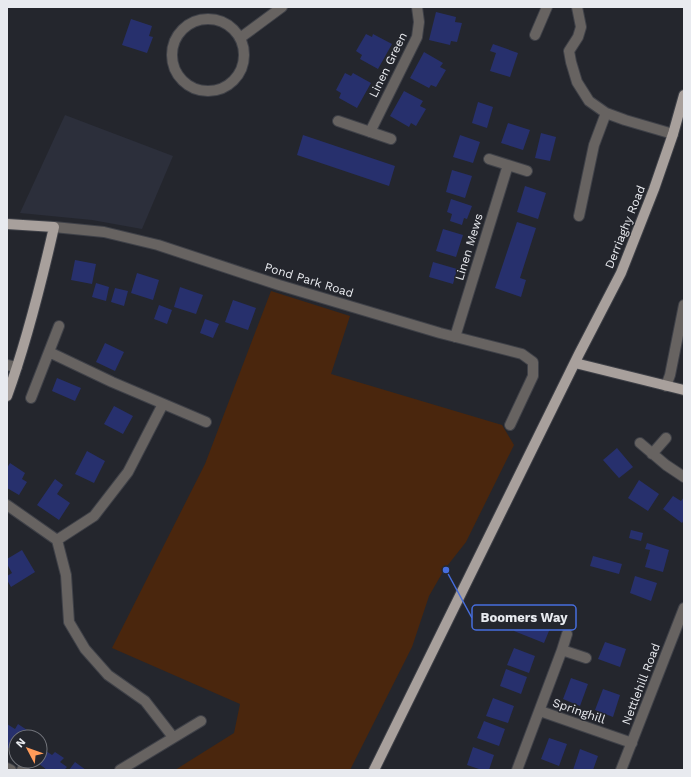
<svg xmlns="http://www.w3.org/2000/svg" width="691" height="777" font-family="'Work Sans',sans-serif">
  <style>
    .built { fill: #2c2f3b }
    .green { fill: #4a260d }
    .building { fill: #27306d }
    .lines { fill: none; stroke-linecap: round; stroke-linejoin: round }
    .minor-casing { stroke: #3f4148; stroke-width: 12 }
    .major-casing { stroke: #3f4148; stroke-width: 12 }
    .minor { stroke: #676361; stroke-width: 10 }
    .major { stroke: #a8a09c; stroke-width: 10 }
    .labels { text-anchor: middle; stroke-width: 3; stroke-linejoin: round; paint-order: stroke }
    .street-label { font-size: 12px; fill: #e8eaef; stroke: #24262d }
    .leader { fill: none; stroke: #466ddd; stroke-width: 1.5 }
    .callout-dot { fill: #466ddd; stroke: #24262d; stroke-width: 1.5 }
    .callout { fill: #24262d; stroke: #466ddd; stroke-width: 1.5 }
    .callout-label { font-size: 13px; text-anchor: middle; font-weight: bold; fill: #e8eaef }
  </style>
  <rect width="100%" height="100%" fill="#24262d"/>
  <!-- built -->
  <path class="built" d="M65 115 173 156 142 229 92 220 20 213Z"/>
  <!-- green -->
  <path class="green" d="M271 291 350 316 331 374 502 425 514 445 466 542 444 570 429 596 412 647 350 770H175L234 733 240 704 112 648 205 464Z"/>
  <!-- building -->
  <path class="building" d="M436 12 456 17 455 22 462 23 457 42 451 41 450 45 429 40Z
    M131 19 152 26 149 36 153 37 147 53 122 45Z
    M366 34 372 37 373 34 392 44 378 69 360 59 362 55 356 51Z
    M493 44 518 53 510 77 490 71 496 53 490 51Z
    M424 52 443 63 440 67 446 70 436 87 431 85 429 88 410 78Z
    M345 73 351 76 353 73 371 83 357 108 339 98 341 93 336 90Z
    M404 91 423 101 420 106 426 109 416 126 411 123 409 127 390 116Z
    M478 102 493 107 487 128 472 123Z
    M508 123 530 130 523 150 501 143Z
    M541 133 556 137 550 161 535 158Z
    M303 135 395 166 389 186 297 155Z
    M460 135 480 142 473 163 453 157Z
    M452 170 472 176 465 198 446 192Z
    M525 186 546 193 538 219 517 212Z
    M451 199 472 206 467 219 464 218 462 225 450 221 452 214 447 212Z
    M517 222 536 228 520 278 526 280 521 297 495 288Z
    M443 229 463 235 456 257 436 251Z
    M75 260 96 264 92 284 71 280Z
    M433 262 457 269 453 284 429 277Z
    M137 273 159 280 153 300 131 293Z
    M96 283 109 287 106 301 92 297Z
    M180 287 203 295 196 314 174 307Z
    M115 288 128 291 124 306 111 302Z
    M233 300 256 308 248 330 225 322Z
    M159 305 172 310 167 324 154 319Z
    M205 319 219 324 213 338 200 333Z
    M105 343 124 352 115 371 96 362Z
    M57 378 81 388 75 401 52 391Z
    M114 406 133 416 123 434 104 424Z
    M617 448 633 467 619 478 603 460Z
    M87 451 105 461 94 483 75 474Z
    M10 463 25 473 22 479 27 482 19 495 7 488V468Z
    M55 479 63 485 57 494 70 503 59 520 37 505Z
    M639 480 659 494 648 511 628 498Z
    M673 496 681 501 684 497V520L682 523 663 509Z
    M631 530 643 533 641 541 629 538Z
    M647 543 669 550 663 572 645 567 650 550 645 549Z
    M22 550 35 572 11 587 7 580V576L12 573 7 564V559Z
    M593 556 622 564 619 574 590 566Z
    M635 576 657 583 651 601 630 593Z
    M520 614 551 626 544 643 514 631Z
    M605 642 626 649 620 667 598 659Z
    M514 648 535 656 529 673 507 665Z
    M506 669 527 677 521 694 500 686Z
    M571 678 588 684 580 706 563 699Z
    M603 689 620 695 613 717 595 710Z
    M493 698 514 706 508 723 486 716Z
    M484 721 505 729 499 746 477 738Z
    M7 724 15 729 18 724 27 730 24 735 27 737H16V753L7 747Z
    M549 738 567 744 559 766 541 759Z
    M473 747 494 755 489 770H482L467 765Z
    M580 749 598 756 593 770H573Z
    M46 751 52 755 55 752 64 758 60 762 67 767 64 770H47L38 763Z
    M75 762 86 770H69Z"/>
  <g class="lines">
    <defs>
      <path id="minor" d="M577 7 581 27 578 37 569 51 571 62 577 82 589 101 606 113 625 120 673 134
        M172 55a36 36 0 1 1 72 0a36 36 0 1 1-72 0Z
        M535 35 547 7
        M240 38 282 7
        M338 121 391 139
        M370 132 417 37 419 22 417 7
        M489 159 527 171
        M579 216 594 145 606 113
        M54 227 104 232 158 245 279 285 440 333 522 354 533 362V376L510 425
        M455 337 508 165
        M49 352 112 382 206 422
        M7 365 17 367
        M666 386 670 375 684 305
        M31 398 59 326
        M640 443 666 465 684 477
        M652 454 666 438
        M7 505 57 540 66 575 69 622 85 649 108 675 145 701 173 737
        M57 540 94 516 128 472 163 404
        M562 650 586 658
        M540 711 632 743
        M7 768 11 770
        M22 770 28 761
        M120 770 201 721
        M517 770 562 650 567 634
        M621 770 684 608"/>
      <path id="major" d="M7 224 54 227C41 284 27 341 7 396
        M575 363 684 390
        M374 770 579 354 621 273 654 189 673 134 684 95"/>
    </defs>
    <!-- minor casing -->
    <use href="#minor" class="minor-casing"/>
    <!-- major casing -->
    <use href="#major" class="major-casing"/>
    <!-- minor -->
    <use href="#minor" class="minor"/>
    <!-- major -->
    <use href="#major" class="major"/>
  </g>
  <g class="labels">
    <!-- street labels -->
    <g class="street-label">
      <text transform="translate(388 65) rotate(-64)" y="4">Linen Green</text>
      <text transform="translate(625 227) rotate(-68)" y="4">Derriaghy Road</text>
      <text transform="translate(469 247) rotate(-73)" y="4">Linen Mews</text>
      <text transform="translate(309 280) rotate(17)" y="4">Pond Park Road</text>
      <text transform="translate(641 684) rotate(-69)" y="4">Nettlehill Road</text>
      <text transform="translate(579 711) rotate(19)" y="4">Springhill</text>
    </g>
  </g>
  <!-- callouts -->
  <path class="leader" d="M446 570L472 618"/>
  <circle class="callout-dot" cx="446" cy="570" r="4"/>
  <rect class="callout" x="472" y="605" width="104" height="25" rx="4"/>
  <g class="callout-label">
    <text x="524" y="622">Boomers Way</text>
  </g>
  <!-- border -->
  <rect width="691" height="777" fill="none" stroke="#e8eaef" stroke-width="16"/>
  <!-- north arrow -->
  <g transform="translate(28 749) rotate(311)"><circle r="19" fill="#24262d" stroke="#72747b"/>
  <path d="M0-3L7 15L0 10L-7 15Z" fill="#ff9b5a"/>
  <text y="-6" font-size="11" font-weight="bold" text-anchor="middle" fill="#e8eaef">N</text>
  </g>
</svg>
